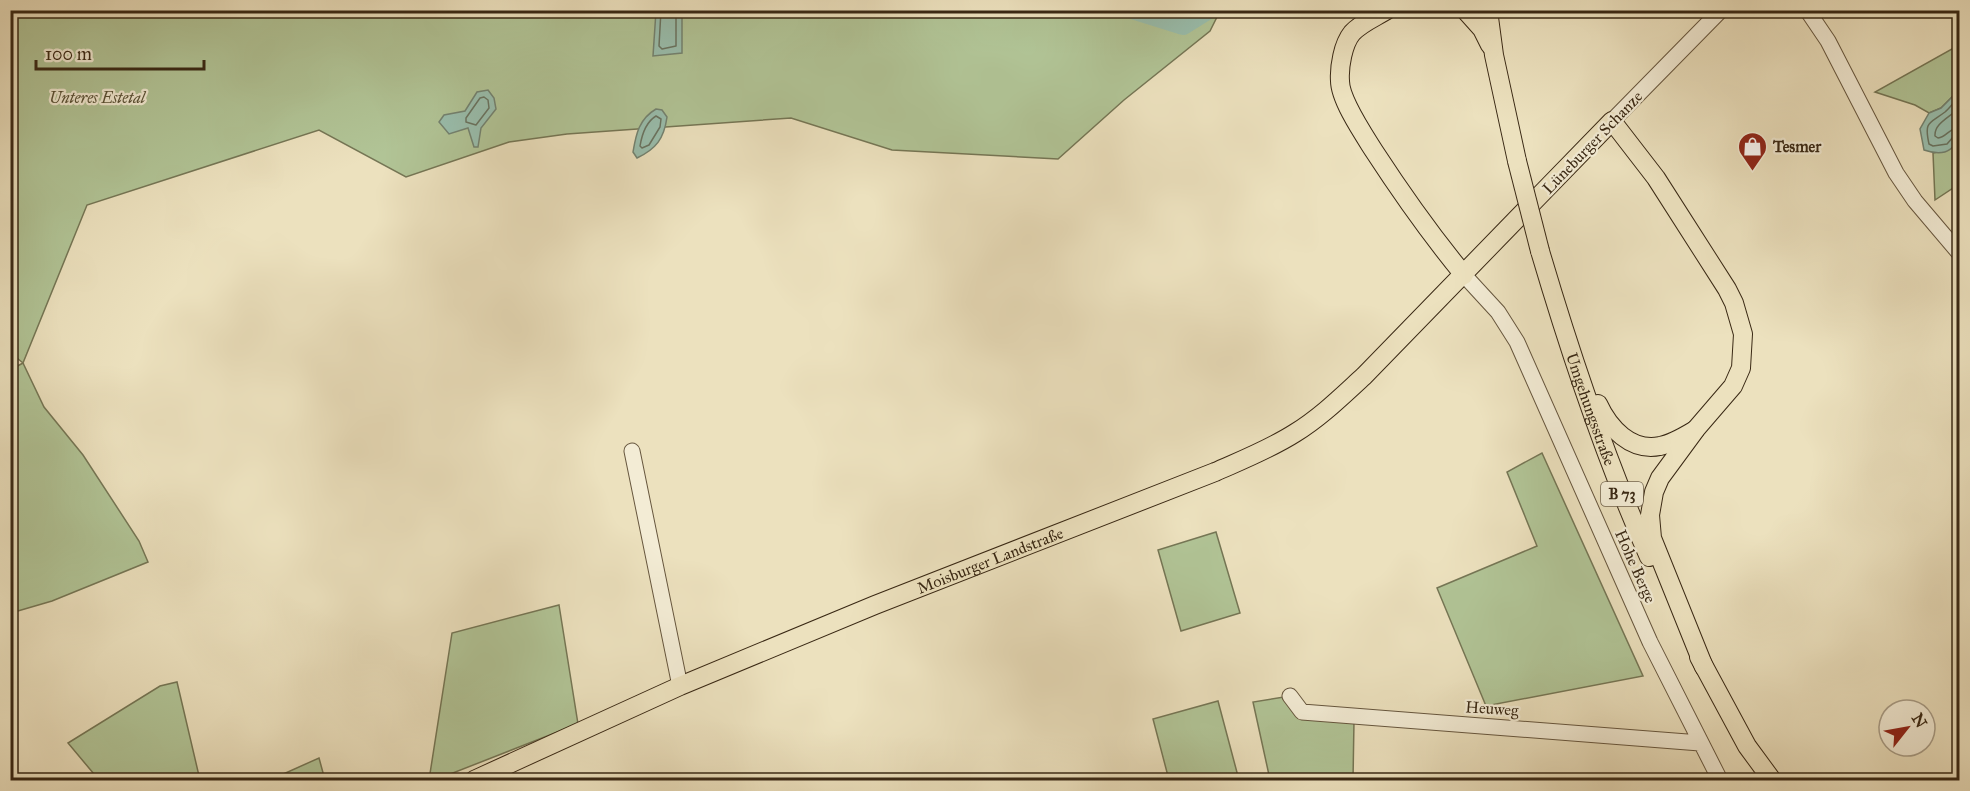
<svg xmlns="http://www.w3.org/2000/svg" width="1970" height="791" font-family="'IM FELL Great Primer',serif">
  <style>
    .green { fill: #b1c496; stroke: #757655; stroke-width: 1.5 }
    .water { fill: #99bead; stroke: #738270; stroke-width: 1.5 }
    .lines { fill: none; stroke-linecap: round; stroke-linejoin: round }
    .shore { stroke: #697360; stroke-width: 1.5 }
    .river { stroke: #99bead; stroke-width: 20 }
    .minor-casing { stroke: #66563e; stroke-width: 17 }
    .major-casing { stroke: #392814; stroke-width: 20 }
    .minor { stroke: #f3ecd5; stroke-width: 15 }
    .major { stroke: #ece1be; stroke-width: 18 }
    .major-bridge-casing { stroke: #392814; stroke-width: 20; stroke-linecap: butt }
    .major-bridge { stroke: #ece1be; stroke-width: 18 }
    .labels { text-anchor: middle; stroke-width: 4.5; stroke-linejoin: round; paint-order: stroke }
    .shield { fill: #f3ecd5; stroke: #71634e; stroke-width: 1.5 }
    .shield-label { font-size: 15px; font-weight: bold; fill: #392814 }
    .park-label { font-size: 16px; font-style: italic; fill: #574f34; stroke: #f3ecd5 }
    .street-label { font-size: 16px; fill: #392814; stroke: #f3ecd5 }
    .poi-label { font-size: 16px; font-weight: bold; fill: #392814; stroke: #f3ecd5; text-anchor: start }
  </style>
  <rect width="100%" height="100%" fill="#ece1be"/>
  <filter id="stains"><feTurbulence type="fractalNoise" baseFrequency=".00333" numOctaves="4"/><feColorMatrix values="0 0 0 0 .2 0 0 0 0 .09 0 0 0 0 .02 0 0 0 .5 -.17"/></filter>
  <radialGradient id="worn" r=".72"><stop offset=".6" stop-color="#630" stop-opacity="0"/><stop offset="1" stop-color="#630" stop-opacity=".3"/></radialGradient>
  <!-- green -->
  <path class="green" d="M11 11H1220L1210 31 1124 100 1058 159 892 150 791 118 567 134 509 142 406 177 319 130 87 205 23 363 44 407 83 455 139 541 148 562 52 601 11 613 10 370 23 363 11 353Z
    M1959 45V90L1941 108 1929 113 1915 105 1875 92Z
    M1959 138V184L1935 200 1933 153 1950 149Z
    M1542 453 1643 676 1486 706 1437 588 1537 546 1507 472Z
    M1216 532 1240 613 1181 631 1158 550Z
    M559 605 578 724 435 780H429L452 633Z
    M177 682 200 780H99L68 743 160 686Z
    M1290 696 1302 712 1354 721 1353 780H1249L1269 775 1253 702Z
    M1218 701 1239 780H1169L1153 719Z
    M319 758 325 780H270Z"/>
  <!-- water -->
  <path class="water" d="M656 11H682V53L653 56Z
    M488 90 494 98 496 109 481 128 478 147H474L468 128 449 134 439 122 444 115 465 111 477 92Z
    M1959 90C1960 116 1968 165 1924 150L1920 129 1929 113 1941 108Z
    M656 109 662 110 667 117C664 139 656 149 637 158L633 152C636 134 639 119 656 109Z"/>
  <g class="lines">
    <!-- shore -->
    <path class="shore" d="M661 10 659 46 662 49 676 46V10
      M484 97 488 100 489 108 476 125 466 122V118L480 98Z
      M1960 97C1954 101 1950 108 1945 112 1929 124 1924 121 1929 144L1933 146 1947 144 1954 136 1960 135
      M1960 107C1951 117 1934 123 1935 136L1938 138C1947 137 1949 128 1960 127
      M656 116 661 119 660 127 649 145 642 148 640 146C642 134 646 122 656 116Z"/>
    <!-- river -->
    <path class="river" d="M1135 10 1183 25 1207 10"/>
    <defs>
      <path id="minor" d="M1807 10 1828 41 1896 173 1915 201 1960 254
        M1612 121 1721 10
        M1464 275 1498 312 1517 342 1650 642 1720 780
        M632 451 680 686
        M1290 696 1302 712 1700 743"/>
      <g id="major">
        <path d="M1387 10C1376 17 1361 23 1352 33 1343 44 1339 67 1340 81 1340 100 1364 135 1374 151 1402 194 1431 235 1464 275"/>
        <path d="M1465 10 1482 29 1490 45"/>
        <path d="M1488 10 1494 55 1517 161"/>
        <path id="s1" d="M1540 251C1571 356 1605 458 1649 557"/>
        <path d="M1598 404C1609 428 1631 452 1660 446 1672 444 1685 436 1695 430"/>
        <path d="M1699 657 1747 746 1772 780"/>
        <path id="s2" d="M474 780 680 686 875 605 1215 472C1242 460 1270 449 1295 433 1321 417 1342 396 1364 376L1612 121 1656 178 1727 289 1734 303 1743 334 1741 368 1733 386 1696 429 1660 478 1654 492 1650 515 1652 538 1704 667"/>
      </g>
    </defs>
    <!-- minor casing -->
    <use href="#minor" class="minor-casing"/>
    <!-- major casing -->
    <use href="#major" class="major-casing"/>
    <!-- minor -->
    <use href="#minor" class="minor"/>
    <!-- major -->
    <use href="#major" class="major"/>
    <defs>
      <path id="major-bridge" d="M1517 161 1540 251"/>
    </defs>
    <!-- major-bridge casing -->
    <use href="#major-bridge" class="major-bridge-casing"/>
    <!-- major-bridge -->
    <use href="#major-bridge" class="major-bridge"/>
  </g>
  <!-- icons -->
  <defs>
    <symbol id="shop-pin" viewBox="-11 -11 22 30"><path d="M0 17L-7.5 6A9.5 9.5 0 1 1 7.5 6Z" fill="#8f2418" stroke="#f3ecd5"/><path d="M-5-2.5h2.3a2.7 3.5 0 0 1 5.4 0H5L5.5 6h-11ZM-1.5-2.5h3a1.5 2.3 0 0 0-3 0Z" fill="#fff"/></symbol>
  </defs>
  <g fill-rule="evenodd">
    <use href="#shop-pin" x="1736" y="130" width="33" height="45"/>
  </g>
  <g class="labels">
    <!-- shield labels -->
    <rect class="shield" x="1601" y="482" width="42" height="24" rx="4.5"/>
    <g class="shield-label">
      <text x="1622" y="499">B 73</text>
    </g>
    <!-- park labels -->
    <g class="park-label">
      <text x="97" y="103">Unteres Estetal</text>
    </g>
    <!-- street labels -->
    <g class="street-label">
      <text transform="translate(1592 142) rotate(-46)" y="6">Lüneburger Schanze</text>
      <text dy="6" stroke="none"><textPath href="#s1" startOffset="166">Umgehungsstraße</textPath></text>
      <text dy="6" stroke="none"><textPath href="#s2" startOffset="561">Moisburger Landstraße</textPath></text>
      <text transform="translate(1636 566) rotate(66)" y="6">Hohe Berge</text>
      <text transform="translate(1492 708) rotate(4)" y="6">Heuweg</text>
    </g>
    <!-- poi labels -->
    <g class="poi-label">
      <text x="1773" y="152">Tesmer</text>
    </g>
  </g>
  <!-- margin -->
  <rect width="1970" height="791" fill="none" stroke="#ece1be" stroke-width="36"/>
  <rect x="12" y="12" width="1946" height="767" fill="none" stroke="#392814" stroke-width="3"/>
  <rect x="18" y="18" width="1934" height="755" fill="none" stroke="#392814" stroke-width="1.5"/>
  <!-- north arrow -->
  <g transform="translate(1907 728) rotate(59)"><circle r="28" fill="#f3ecd5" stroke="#a99e88" stroke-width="1.5"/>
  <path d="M0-4.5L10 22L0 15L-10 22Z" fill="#8f2418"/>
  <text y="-9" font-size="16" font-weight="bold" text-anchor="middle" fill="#392814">N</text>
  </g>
  <!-- scale -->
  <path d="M36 60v9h168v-9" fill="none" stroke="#392814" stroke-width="3"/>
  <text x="45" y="60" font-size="18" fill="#392814" stroke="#f3ecd5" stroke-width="4.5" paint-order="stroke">100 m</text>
  <rect width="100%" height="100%" filter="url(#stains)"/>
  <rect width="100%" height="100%" fill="url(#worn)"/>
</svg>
